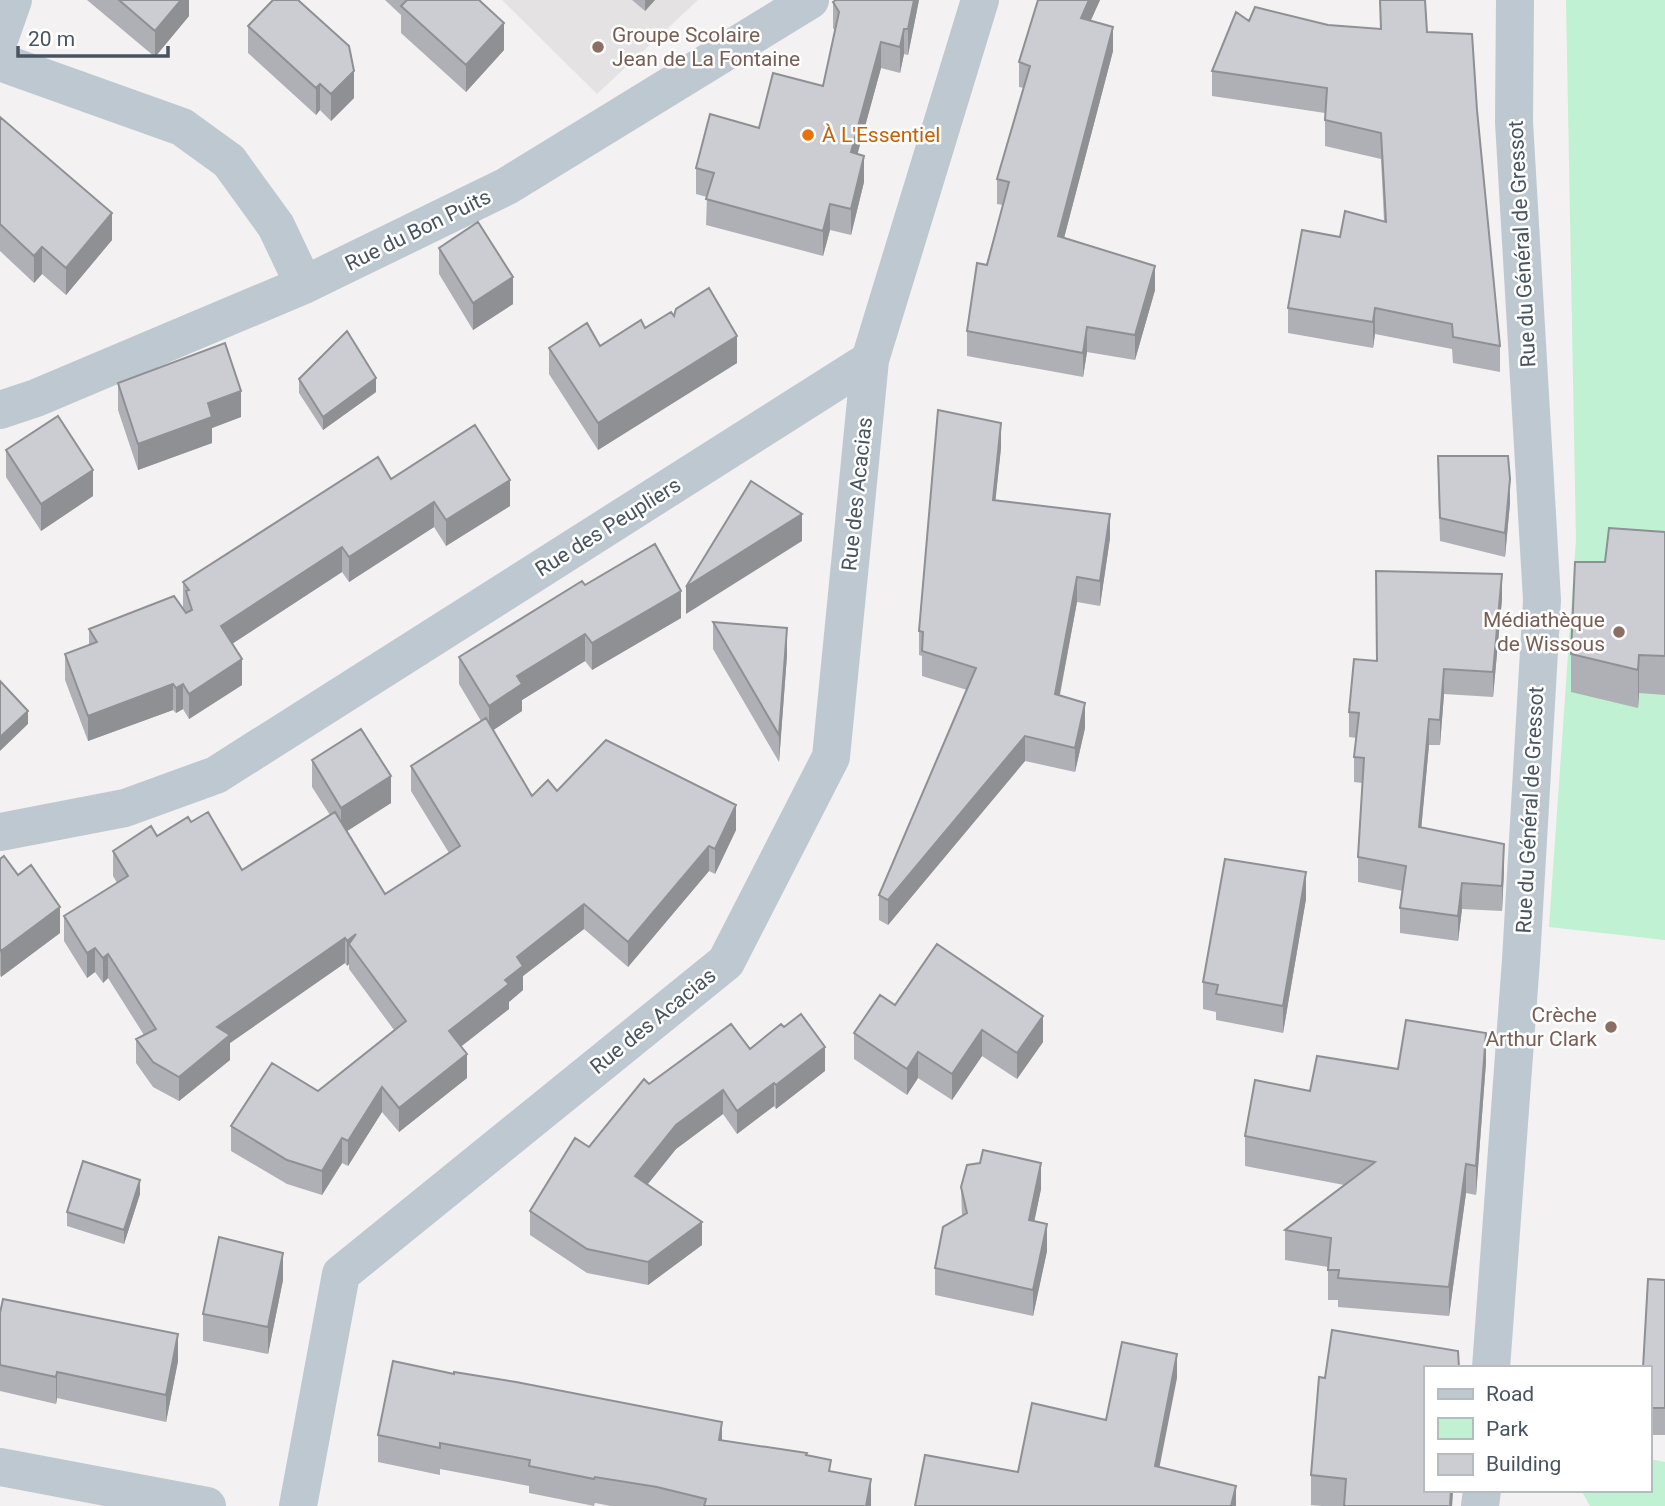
<svg xmlns="http://www.w3.org/2000/svg" width="1665" height="1506" font-family="Roboto,sans-serif">
  <style>
    .education { fill: #e4e2e3 }
    .green { fill: #bff1d2 }
    .lines { fill: none; stroke-linecap: round; stroke-linejoin: round }
    .minor { stroke: #bec8d0; stroke-width: 38 }
    .wall { fill: #afb0b5 }
    .shaded-wall { fill: #8e9094 }
    .building { fill: #cbcdd3; stroke: #8e9094; stroke-width: 2 }
    .education-dot { fill: #8d6e63; stroke: #fff; stroke-width: 2.5 }
    .food-dot { fill: #e8710a; stroke: #fff; stroke-width: 2.5 }
    .labels { text-anchor: middle; stroke-width: 5; stroke-linejoin: round; paint-order: stroke }
    .education-label { font-size: 21px; fill: #785e54; stroke: #fff; text-anchor: end }
    .food-label { font-size: 21px; fill: #c56008; stroke: #fff; text-anchor: start }
    .street-label { font-size: 21px; fill: #48545f; stroke: #fff }
  </style>
  <rect width="100%" height="100%" fill="#f3f1f1"/>
  <!-- education -->
  <path class="education" d="M502 0H698L597 94Z"/>
  <!-- green -->
  <path class="green" d="M1566 0H1665V940L1549 927 1576 540Z
    M1649 1459 1665 1462V1506H1590L1581 1490H1649Z"/>
  <g class="lines">
    <!-- minor -->
    <path class="minor" d="M0 37 13 0
      M0 62 182 127 229 161 276 226 304 285
      M0 410 36 398 304 285 507 186 810 0
      M0 832 125 808 216 775 870 360 980 0
      M1491 1368 1521 960 1542 600 1514 122 1515 0
      M0 1467 207 1506
      M298 1506 341 1274 726 962 831 757 870 360
      M1480 1506 1482 1490"/>
  </g>
  <!-- wall -->
  <path class="wall" d="M87 0H189V16L155 57Z
    M385 0H479L504 50 466 92 401 33V15Z
    M632 0H655L645 11Z
    M919 0 908 55 904 54 900 73 881 68 857 154 864 182 851 235 830 230 823 256 706 225 707 197 696 194V168L823 86 835 31 833 28V2Z
    M1100 0 1091 20 1113 51 1064 238 1155 290 1135 360 1087 352 1083 377 967 356V331L1003 205 997 204V179L1024 88 1019 87V62Z
    M1380 0H1425L1427 32 1477 110 1500 346V372L1453 363 1452 349 1375 334 1373 348 1288 333V308L1340 237 1384 221 1381 159 1325 146V113L1212 96V71L1249 21 1380 29Z
    M248 26 354 98 331 121 320 110 316 115 248 53Z
    M0 117 112 240 66 295 42 274 34 283 0 251Z
    M439 248 513 304 473 330 439 274Z
    M674 316 737 363 598 450 549 374V348L600 346Z
    M299 379 376 392 323 430 299 393Z
    M118 383 241 417 212 428V443L138 470 118 410Z
    M1001 448 995 500 1110 538 1100 606 1077 602 1060 695 1085 728 1075 772 1025 761 888 925 879 920V895L967 690 922 676V656L919 655V631Z
    M6 450 93 496 41 531 6 477Z
    M391 479 510 506 446 546 434 527 349 582 342 572 232 644 242 685 189 719 183 709 176 713 173 710 88 741 65 680V654L89 645V629L186 613 183 608V582Z
    M1438 480 1510 503 1505 557 1440 541Z
    M1665 532V695L1639 693 1638 708 1571 692V654L1605 562Z
    M585 585 681 618 592 670 585 661 522 700V711L493 730 532 796 557 791 736 830 715 874 709 871 628 967 584 929 523 976V990L509 1002V1009L461 1046 467 1078 399 1132 382 1112 348 1166 342 1163 322 1195 287 1184 231 1151V1126L318 1091 394 1030 349 969V964L347 966 345 963 230 1043V1060L179 1101 153 1087 136 1063V1039L144 1035 108 978 103 983 95 972 87 978 64 941V916L117 883 113 876V851L157 836 191 822 242 870 330 815 312 787V760L391 803 347 831 385 894 449 853 411 791V766L481 721 459 684V657Z
    M1502 599 1493 697 1444 694 1440 745H1429L1421 828 1504 869 1502 911 1462 909 1458 941 1400 933V908L1403 891 1358 882V857L1362 783 1354 782V757L1357 738 1349 737V712L1377 661Z
    M713 622 787 655 779 762 713 649Z
    M0 859 60 933 1 977 0 975Z
    M1306 899 1283 1033 1216 1020V1012L1203 1009V982Z
    M895 1005 1043 1042 1017 1079 982 1056 952 1100 918 1078 907 1095 854 1059V1033Z
    M750 1049 825 1071 776 1109 774 1106 737 1134 723 1114 676 1149 647 1185 702 1245 648 1285 587 1273 530 1235V1211L649 1084Z
    M1486 1062 1476 1195 1466 1193 1449 1316 1338 1307V1300H1328V1267L1285 1260V1230L1344 1185 1245 1166V1136L1310 1091 1398 1069Z
    M961 1187 1041 1189 1034 1221 1047 1251 1033 1316 935 1295V1268L962 1216Z
    M140 1194 124 1244 67 1226V1212Z
    M283 1280 268 1354 203 1341V1314Z
    M1665 1280V1435H1649V1368Z
    M0 1313 178 1361 166 1422 57 1398 56 1404 0 1391Z
    M1319 1377 1425 1490H1453L1452 1506H1322L1311 1505V1475Z
    M378 1435 807 1456 831 1471 871 1479V1506H611L595 1503 594 1506 529 1493V1486L440 1469V1475L378 1462Z"/>
  <!-- shaded-wall -->
  <path class="shaded-wall" d="M181 0H189V16L155 57V31Z
    M645 0H655L645 11Z
    M914 0H919L908 55V29Z
    M1089 0H1100L1081 42V18Z
    M504 23V50L466 92V65Z
    M1113 27V51L1058 261V236Z
    M904 29V54L900 73V47Z
    M881 42V68L851 178V152Z
    M354 71V98L331 121V94Z
    M320 84V110L316 115V88Z
    M864 156V182L851 235V209Z
    M830 204V230L823 256V231Z
    M112 213V240L66 295V268Z
    M42 247V274L34 283V256Z
    M1155 266V290L1135 360V335Z
    M513 277V304L473 330V303Z
    M1375 308V334L1373 348V322Z
    M1087 327V352L1083 377V353Z
    M737 336V363L598 450V423Z
    M376 378V392L323 430V417Z
    M241 391V417L212 428V443L138 470V444L208 403Z
    M1001 423V448L993 524V500Z
    M93 470V496L41 531V504Z
    M1510 479V503L1505 557V533Z
    M510 480V506L446 546V520Z
    M434 502V527L349 582V557Z
    M802 514V541L686 614V587Z
    M1110 514V538L1100 606V581Z
    M342 547V572L221 651V626Z
    M1502 574V599L1493 697V672Z
    M1077 577V602L1055 719V694Z
    M681 591V618L592 670V643Z
    M787 628V655L779 762V735Z
    M585 634V661L522 700V711L489 733V706L517 676Z
    M1639 655V693L1638 708V670Z
    M242 659V685L189 719V694Z
    M1444 669V694L1440 745V720Z
    M173 684V710L88 741V716Z
    M183 684V709L176 713V688Z
    M1085 703V728L1075 772V748Z
    M28 711V724L0 751V737Z
    M1429 719V745L1419 853V827Z
    M1025 736V761L888 925V900Z
    M391 776V803L341 835V808Z
    M736 805V830L715 874V849Z
    M1504 844V869L1502 911V886Z
    M709 846V871L628 967V942Z
    M1306 872V899L1283 1033V1006Z
    M1462 883V909L1458 941V916Z
    M584 904V929L523 976V990L509 1002V1009L449 1056V1031L517 957Z
    M60 907V933L1 977V951Z
    M356 934 349 944V964L347 966V941Z
    M345 938V963L230 1043V1060L179 1101V1077L217 1027Z
    M95 948V972L87 978V953Z
    M108 954V978L103 983V958Z
    M1043 1016V1042L1017 1079V1053Z
    M982 1030V1056L952 1100V1074Z
    M1486 1033V1062L1476 1195V1166Z
    M825 1047V1071L776 1109V1085Z
    M918 1052V1078L907 1095V1069Z
    M467 1054V1078L399 1132V1108Z
    M774 1083V1106L737 1134V1111Z
    M382 1087V1112L348 1166V1141Z
    M723 1090V1114L676 1149 635 1200V1176L676 1125Z
    M342 1138V1163L322 1195V1171Z
    M1041 1163V1189L1029 1247V1220Z
    M1466 1164V1193L1449 1316V1287Z
    M140 1180V1194L124 1244V1230Z
    M702 1222V1245L648 1285V1262Z
    M1047 1224V1251L1033 1316V1290Z
    M283 1253V1280L268 1354V1327Z
    M178 1334V1361L166 1422V1395Z
    M1177 1354V1378L1155 1490V1466Z
    M57 1372V1398L56 1404V1377Z
    M722 1422V1449L719 1440Z
    M871 1479V1506H866Z
    M1236 1486V1506H1231Z
    M1451 1490H1453L1452 1506H1450Z"/>
  <!-- building -->
  <path class="building" d="M119 0H181L155 31Z
    M273 0H298L349 46 354 71 331 94 320 84 316 88 248 26Z
    M407 0H479L504 23 466 65 401 6Z
    M836 0H914L908 29H904L900 47 881 42 851 152 864 156 851 209 830 204 823 231 706 199 714 173 696 168 710 114 759 128 773 73 823 86 839 12 833 2Z
    M1038 0H1089L1081 18 1113 27 1058 236 1155 266 1135 335 1087 327 1083 353 967 331 977 263 987 265 1009 182 997 179 1030 66 1019 62Z
    M1380 0H1425L1427 32 1472 34 1477 110 1500 346 1453 337 1452 324 1375 308 1373 322 1288 308 1302 230 1340 237 1345 211 1386 222 1381 133 1325 120 1327 88 1212 71 1236 12 1249 21 1255 7 1328 25 1381 29Z
    M0 117 112 213 66 268 42 247 34 256 0 224Z
    M478 222 513 277 473 303 439 248Z
    M709 288 737 336 598 423 549 348 587 323 600 346 641 320 645 328 671 312 674 316 676 309Z
    M347 331 376 378 323 417 299 379Z
    M225 343 241 391 208 403 212 417 138 444 118 383Z
    M938 410 1001 423 993 500 1110 514 1100 581 1077 577 1055 694 1085 703 1075 748 1025 736 888 900 879 895 976 668 922 651 923 632 919 631Z
    M58 416 93 470 41 504 6 450Z
    M475 425 510 480 446 520 434 502 349 557 342 547 221 626 242 659 189 694 183 684 176 688 173 684 88 716 65 654 97 642 89 629 174 596 186 613 192 610 186 591 189 590 183 582 378 457 391 479Z
    M1438 456H1508L1510 479 1505 533 1440 518Z
    M751 481 802 514 686 587Z
    M1609 528 1665 532V656L1639 655 1638 670 1571 654 1575 562H1605Z
    M655 544 681 591 592 643 585 634 517 676 522 684 489 706 459 657 582 581 585 585Z
    M1376 571 1502 574 1493 672 1444 669 1440 720 1429 719 1419 827 1504 844 1502 886 1462 883 1458 916 1400 908 1406 866 1358 857 1364 758 1354 757 1359 713 1349 712 1354 659 1377 661Z
    M713 622 787 628 779 735Z
    M0 681 28 711 0 737Z
    M486 718 532 796 548 780 557 791 606 740 736 805 715 849 709 846 628 942 584 904 517 957 523 966 505 980 509 984 449 1031 467 1054 399 1108 382 1087 348 1141 342 1138 322 1171 287 1160 231 1126 272 1063 318 1091 406 1021 349 944 356 934 347 941 345 938 217 1027 230 1035 179 1077 153 1062 136 1039 156 1029 108 954 103 958 95 948 87 953 64 916 128 876 113 851 151 826 157 836 188 817 191 822 208 812 242 870 335 812 385 894 460 846 411 766Z
    M361 729 391 776 341 808 312 760Z
    M4 856 18 875 31 865 60 907 1 951 0 948V859Z
    M1225 859 1306 872 1283 1006 1216 994 1218 985 1203 982Z
    M937 944 1043 1016 1017 1053 982 1030 952 1074 918 1052 907 1069 854 1033 880 995 895 1005Z
    M801 1014 825 1047 776 1085 774 1083 737 1111 723 1090 676 1125 635 1176 702 1222 648 1262 587 1249 530 1211 575 1138 589 1147 644 1079 649 1084 731 1024 750 1049 781 1024 784 1027Z
    M1406 1020 1486 1033 1476 1166 1466 1164 1449 1287 1338 1278 1339 1270H1328L1331 1238 1285 1230 1375 1162 1245 1136 1255 1080 1310 1091 1317 1056 1398 1069Z
    M983 1150 1041 1163 1029 1220 1047 1224 1033 1290 935 1268 943 1227 967 1213 961 1187 967 1165 980 1163Z
    M83 1161 140 1180 124 1230 67 1212Z
    M219 1237 283 1253 268 1327 203 1314Z
    M1648 1279 1665 1280V1408H1649V1368H1643Z
    M3 1299 178 1334 166 1395 57 1372 56 1377 0 1365V1313Z
    M1332 1330 1458 1351 1459 1368H1425V1490H1451L1450 1506H1344L1346 1479 1311 1475 1319 1377 1325 1378Z
    M1122 1342 1177 1354 1155 1466 1236 1486 1231 1506H915L925 1455 1018 1472 1032 1403 1106 1420Z
    M393 1361 454 1374V1372L516 1382 722 1422 719 1440 807 1453 806 1455 831 1460 829 1471 871 1479 866 1506H704L706 1499 657 1487 595 1477 594 1479 529 1466 530 1460 440 1443V1448L378 1435Z"/>
  <!-- markers -->
  <g class="education-dot">
    <circle cx="598" cy="47" r="7"/>
    <circle cx="1619" cy="632" r="7"/>
    <circle cx="1611" cy="1027" r="7"/>
  </g>
  <circle class="food-dot" cx="808" cy="135" r="7"/>
  <g class="labels">
    <!-- education labels -->
    <g class="education-label">
      <text x="612" y="42" text-anchor="start">Groupe Scolaire<tspan x="612" dy="24">Jean de La Fontaine</tspan></text>
      <text x="1605" y="627">Médiathèque<tspan x="1605" dy="24">de Wissous</tspan></text>
      <text x="1597" y="1022">Crèche<tspan x="1597" dy="24">Arthur Clark</tspan></text>
    </g>
    <!-- food labels -->
    <g class="food-label">
      <text x="822" y="142">À L'Essentiel</text>
    </g>
    <!-- street labels -->
    <g class="street-label">
      <text transform="translate(418 230) rotate(-26)" y="7">Rue du Bon Puits</text>
      <text transform="translate(1522 244) rotate(-93)" y="7">Rue du Général de Gressot</text>
      <text transform="translate(857 494) rotate(-84)" y="7">Rue des Acacias</text>
      <text transform="translate(608 527) rotate(-32)" y="7">Rue des Peupliers</text>
      <text transform="translate(1530 810) rotate(-87)" y="7">Rue du Général de Gressot</text>
      <text transform="translate(653 1021) rotate(-39)" y="7">Rue des Acacias</text>
    </g>
  </g>
  <!-- legend -->
  <rect x="1424" y="1366" width="228" height="126" fill="#ffffff" stroke="#b6bbbf" stroke-width="2"/>
  <rect x="1438" y="1389" width="35" height="10" fill="#bec8d0" stroke="#b6bbbf" stroke-width="2"/>
  <text x="1486" y="1401" font-size="21" fill="#48545f">Road</text>
  <rect x="1438" y="1418" width="35" height="21" fill="#bff1d2" stroke="#b6bbbf" stroke-width="2"/>
  <text x="1486" y="1436" font-size="21" fill="#48545f">Park</text>
  <rect x="1438" y="1454" width="35" height="21" fill="#cbcdd3" stroke="#b6bbbf" stroke-width="2"/>
  <text x="1486" y="1471" font-size="21" fill="#48545f">Building</text>
  <!-- scale -->
  <path d="M18 46v10h150v-10" fill="none" stroke="#48545f" stroke-width="3.5"/>
  <text x="28" y="46" font-size="21" fill="#48545f" stroke="#ffffff" stroke-width="5" paint-order="stroke">20 m</text>
</svg>
